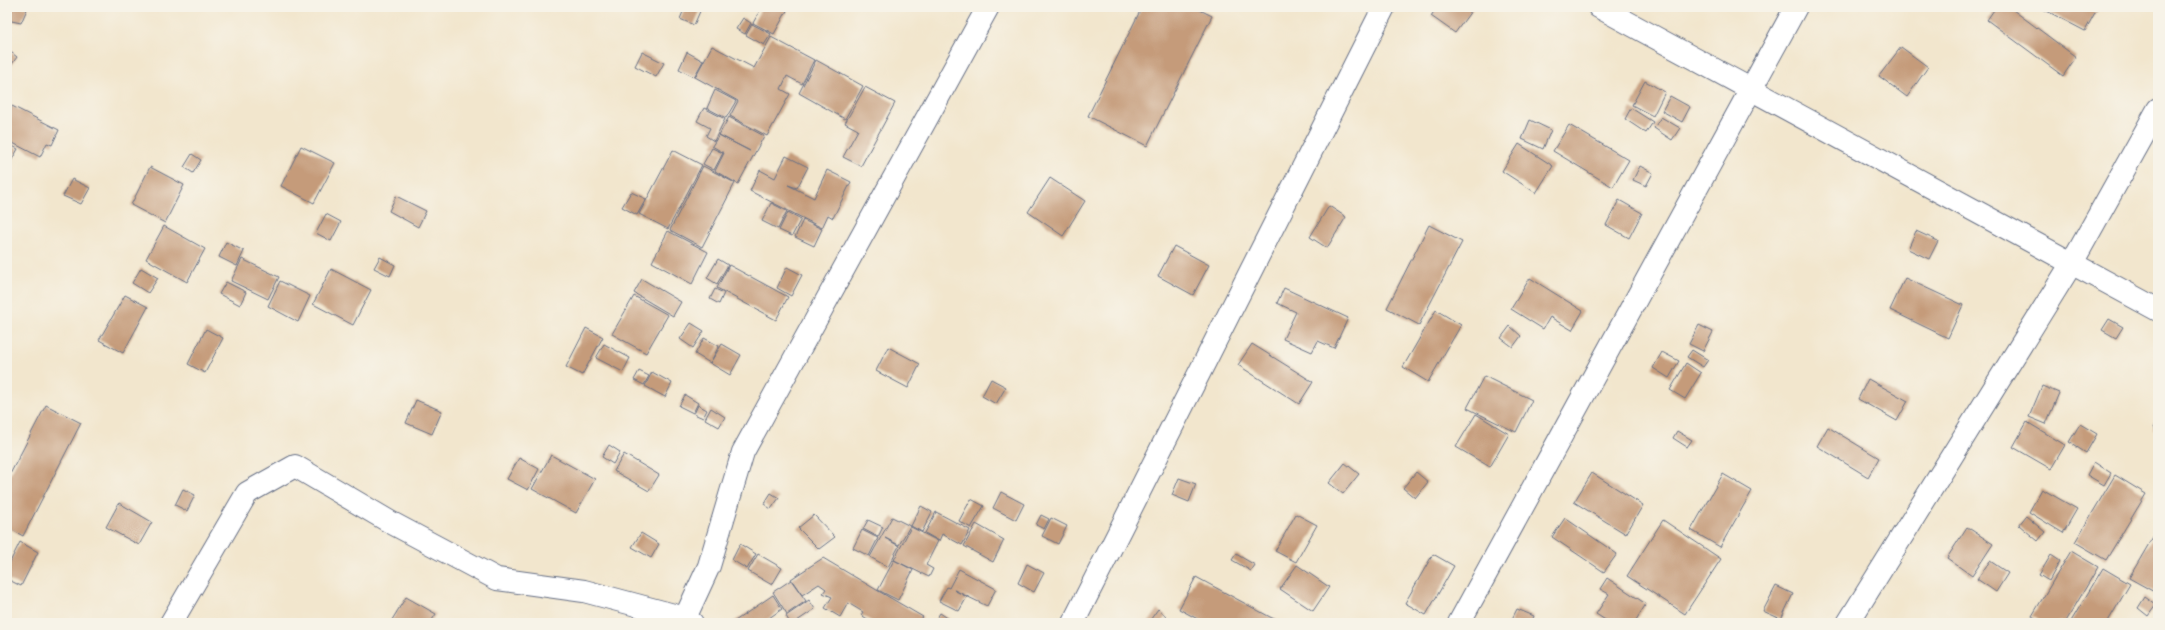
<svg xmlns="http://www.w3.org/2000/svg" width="2165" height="630" font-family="Kalam,sans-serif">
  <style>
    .building { fill: #c59b7a }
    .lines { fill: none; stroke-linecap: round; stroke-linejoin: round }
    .minor-casing { stroke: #666f85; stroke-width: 24 }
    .minor { stroke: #fff; stroke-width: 22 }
  </style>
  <rect width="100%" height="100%" fill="#f7f3e8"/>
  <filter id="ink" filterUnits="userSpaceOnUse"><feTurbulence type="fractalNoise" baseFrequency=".025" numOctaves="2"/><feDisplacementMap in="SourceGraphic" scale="8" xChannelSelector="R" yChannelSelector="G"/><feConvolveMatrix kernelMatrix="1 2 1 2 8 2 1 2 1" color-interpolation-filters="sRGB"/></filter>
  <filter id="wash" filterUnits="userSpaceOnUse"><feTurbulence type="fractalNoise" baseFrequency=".012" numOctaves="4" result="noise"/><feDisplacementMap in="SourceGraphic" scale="16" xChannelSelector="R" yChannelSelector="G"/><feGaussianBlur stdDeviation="0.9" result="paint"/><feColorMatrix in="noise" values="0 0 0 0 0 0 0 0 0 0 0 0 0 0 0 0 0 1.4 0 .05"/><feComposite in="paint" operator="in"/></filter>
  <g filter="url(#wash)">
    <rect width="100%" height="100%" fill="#f2e6cd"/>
    <g id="blocks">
      <!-- building -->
      <path class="building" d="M7 7H28L21 23 7 20Z
        M685 7 701 9 694 25 680 19Z
        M762 7H789L774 34 753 23Z
        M1142 7H1194L1212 16 1147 146 1088 116Z
        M1437 7H1474L1455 33 1431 16Z
        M1996 7H2009L2076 57 2063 76 1987 20Z
        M2044 7H2098L2085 31 2043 9Z
        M743 18 751 23 745 34 736 29Z
        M752 24 771 34 764 45 746 35Z
        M771 37 814 60 802 84 787 76 781 89 790 94 767 136 730 116 738 101 695 77 712 46 754 68Z
        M1901 47 1928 67 1907 97 1879 76Z
        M7 49 17 57 7 71Z
        M642 52 664 63 656 77 635 66Z
        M687 52 703 61 694 77 679 69Z
        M816 60 863 86 845 119 799 93Z
        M1645 81 1665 92 1653 116 1632 105Z
        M865 87 895 103 861 166 843 157 858 130 845 123Z
        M715 90 736 101 726 118 707 108Z
        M1670 96 1690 107 1682 122 1662 111Z
        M12 106 59 130 52 145 47 143 40 157 7 140V116Z
        M704 108 725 119 714 141 706 136 710 128 697 121Z
        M1631 108 1653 122 1646 133 1625 119Z
        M729 117 764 136 738 184 715 171 724 153 712 146 719 135 750 151 719 135Z
        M1661 117 1680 128 1672 140 1654 128Z
        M1530 120 1551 130 1543 149 1522 139Z
        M1569 125 1629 160 1613 187 1553 151Z
        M7 143 18 149 7 168Z
        M1519 144 1553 166 1536 193 1502 171Z
        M301 146 335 163 314 203 281 186Z
        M712 148 723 153 714 170 703 164Z
        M673 150 702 165 668 229 639 214Z
        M192 154 201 160 193 173 184 167Z
        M786 156 808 167 797 188 788 185 814 198 827 170 851 182 833 218 828 215 822 228 750 191 760 170 775 178Z
        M703 166 735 183 702 247 670 230Z
        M1640 166 1653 173 1646 186 1633 180Z
        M150 167 184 185 165 223 131 205Z
        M1050 178 1085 201 1063 236 1028 212Z
        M72 179 90 188 81 204 63 196Z
        M631 192 646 199 637 215 622 207Z
        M396 196 426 211 418 227 389 211Z
        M1619 200 1642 213 1629 238 1606 225Z
        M771 203 787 211 778 229 762 221Z
        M1329 206 1346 217 1327 248 1310 237Z
        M788 212 801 219 792 236 779 230Z
        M326 214 341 222 331 241 316 233Z
        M803 220 822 229 814 246 795 237Z
        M1429 225 1462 242 1419 325 1387 308Z
        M164 226 205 249 187 282 146 259Z
        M668 231 708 252 692 284 652 262Z
        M1916 231 1938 241 1929 259 1908 249Z
        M226 242 244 251 237 266 219 257Z
        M1174 246 1209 265 1193 295 1158 276Z
        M380 257 395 265 390 276 374 268Z
        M242 259 279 277 268 299 231 281Z
        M718 259 728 265 717 284 707 278Z
        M729 265 788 297 776 320 717 288Z
        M787 267 802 275 791 296 777 288Z
        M141 268 158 278 148 293 132 283Z
        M331 269 371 290 353 325 313 304Z
        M1530 278 1583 311 1572 330 1550 317 1543 329 1511 309Z
        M1905 278 1963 305 1948 338 1890 310Z
        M642 279 681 302 673 316 634 293Z
        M280 281 310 296 298 322 268 306Z
        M226 282 246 292 240 305 219 294Z
        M1284 288 1348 318 1334 348 1318 341 1312 352 1283 339 1296 312 1277 303Z
        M715 289 724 293 719 304 710 299Z
        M125 295 148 307 123 353 99 340Z
        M634 296 668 315 646 353 612 334Z
        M1436 310 1461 325 1428 382 1403 367Z
        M2109 319 2123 327 2116 338 2102 330Z
        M691 323 704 331 693 348 680 339Z
        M1699 325 1713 332 1703 351 1689 344Z
        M1510 326 1521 336 1513 347 1501 338Z
        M586 328 603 337 582 375 566 367Z
        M206 329 223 338 205 373 188 364Z
        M704 338 719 346 710 363 695 354Z
        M604 344 630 358 623 372 596 358Z
        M722 344 741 355 730 375 710 363Z
        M1252 344 1313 382 1299 404 1238 365Z
        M888 347 920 364 908 388 876 371Z
        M1692 350 1708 360 1703 367 1687 357Z
        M1662 352 1679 361 1669 378 1653 368Z
        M1686 363 1701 373 1685 399 1670 390Z
        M639 371 649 376 644 385 634 380Z
        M652 372 672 383 665 397 645 386Z
        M1484 376 1532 400 1516 432 1467 408Z
        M991 379 1006 387 996 404 982 396Z
        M1868 379 1908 401 1897 421 1858 399Z
        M2042 386 2059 393 2046 424 2029 417Z
        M685 395 698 403 693 413 679 406Z
        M416 400 442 411 432 434 406 423Z
        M46 405 81 423 23 536 7 527V480Z
        M698 405 707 410 703 418 694 414Z
        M711 408 725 417 719 427 705 419Z
        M1476 414 1509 434 1490 467 1456 447Z
        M2158 419V431L2153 428Z
        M2027 422 2065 445 2051 469 2013 447Z
        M2080 424 2097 434 2086 453 2069 442Z
        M1828 427 1879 458 1868 477 1817 446Z
        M1677 431 1692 440 1687 447 1673 438Z
        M609 445 620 452 613 464 602 457Z
        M624 454 659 475 649 491 614 471Z
        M551 455 595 479 576 513 532 489Z
        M519 458 539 469 528 490 507 479Z
        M2094 462 2111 473 2104 485 2087 475Z
        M1345 463 1359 474 1343 494 1329 483Z
        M1416 472 1428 482 1415 498 1403 488Z
        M1592 473 1643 505 1626 534 1574 502Z
        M1723 474 1752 491 1720 547 1691 530Z
        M2115 475 2146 494 2106 560 2075 542Z
        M1179 478 1196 484 1189 502 1172 495Z
        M183 489 195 495 187 511 175 505Z
        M2042 489 2077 509 2063 533 2029 512Z
        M1001 492 1024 504 1016 520 993 508Z
        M771 493 779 498 771 509 764 504Z
        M971 499 984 506 971 528 959 521Z
        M119 503 152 522 139 545 106 527Z
        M921 506 932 512 922 532 911 526Z
        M936 512 970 530 962 545 942 534 939 541 925 533Z
        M1296 514 1317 525 1296 562 1275 551Z
        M814 515 835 537 819 549 798 528Z
        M1041 515 1049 519 1044 529 1036 525Z
        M2026 516 2045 532 2038 541 2019 525Z
        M892 517 910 526 899 545 885 538 899 546 888 567 870 557Z
        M1051 518 1067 526 1058 544 1042 536Z
        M1565 518 1617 554 1604 572 1552 537Z
        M868 520 883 527 878 537 863 529Z
        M1663 520 1721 559 1685 614 1627 576Z
        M976 524 1004 540 993 562 964 546Z
        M911 527 938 541 926 565 933 569 929 577 894 560Z
        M1967 527 1993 544 1972 576 1947 558Z
        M862 530 878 538 869 556 853 548Z
        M2157 530 2158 531V594L2129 578Z
        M641 533 659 544 651 558 632 547Z
        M20 542 38 552 21 586 7 579V568Z
        M740 544 756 554 747 569 732 560Z
        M2071 551 2098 567 2065 623H2043L2032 616Z
        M758 554 782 568 772 585 748 571Z
        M1236 554 1255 565 1251 571 1232 560Z
        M1433 554 1454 566 1426 615 1405 603Z
        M2051 555 2060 561 2049 581 2039 575Z
        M823 558 875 589 923 617 916 623H874L861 615 863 612 848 603 840 617 825 608 832 597 823 593 826 589 819 584 802 595 791 579Z
        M894 560 913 570 898 600 878 590Z
        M1990 561 2008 573 1996 592 1977 579Z
        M1027 564 1044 573 1034 592 1018 583Z
        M1297 565 1329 587 1313 611 1280 589Z
        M2103 568 2130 584 2107 623H2070Z
        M959 569 996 589 987 606 954 590 967 597 959 611 939 601 947 587 949 588Z
        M1196 577 1270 617 1283 623H1205L1179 609Z
        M1607 578 1646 604 1634 623H1610L1596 614 1609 594 1600 589Z
        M791 580 806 601 787 614 773 592Z
        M1776 586 1793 594 1781 619 1763 611Z
        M773 595 782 609 762 623H732Z
        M406 597 436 614 430 623H390Z
        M2145 597 2156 605 2148 616 2138 608Z
        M809 600 815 609 794 623H790L786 616Z
        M1158 609 1166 616 1161 623H1148Z
        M1517 609 1534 616 1531 623H1510Z
        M940 613 952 621 951 623H934Z"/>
    </g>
  </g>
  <g filter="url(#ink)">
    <use href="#blocks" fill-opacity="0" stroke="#666f85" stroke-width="1"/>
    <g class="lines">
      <defs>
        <path id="minor" d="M1599 7 2158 310
          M685 618 709 566 743 452 988 7
          M171 623 247 493 295 466 390 522 497 579 584 591 685 618 692 623
          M1073 623 1384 7
          M1459 623 1796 7
          M1848 623 2072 263 2158 109"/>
      </defs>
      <!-- minor casing -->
      <use href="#minor" class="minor-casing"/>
      <!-- minor -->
      <use href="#minor" class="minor"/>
    </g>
  </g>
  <!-- margin -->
  <rect width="2165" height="630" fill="none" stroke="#f7f3e8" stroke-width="24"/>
</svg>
